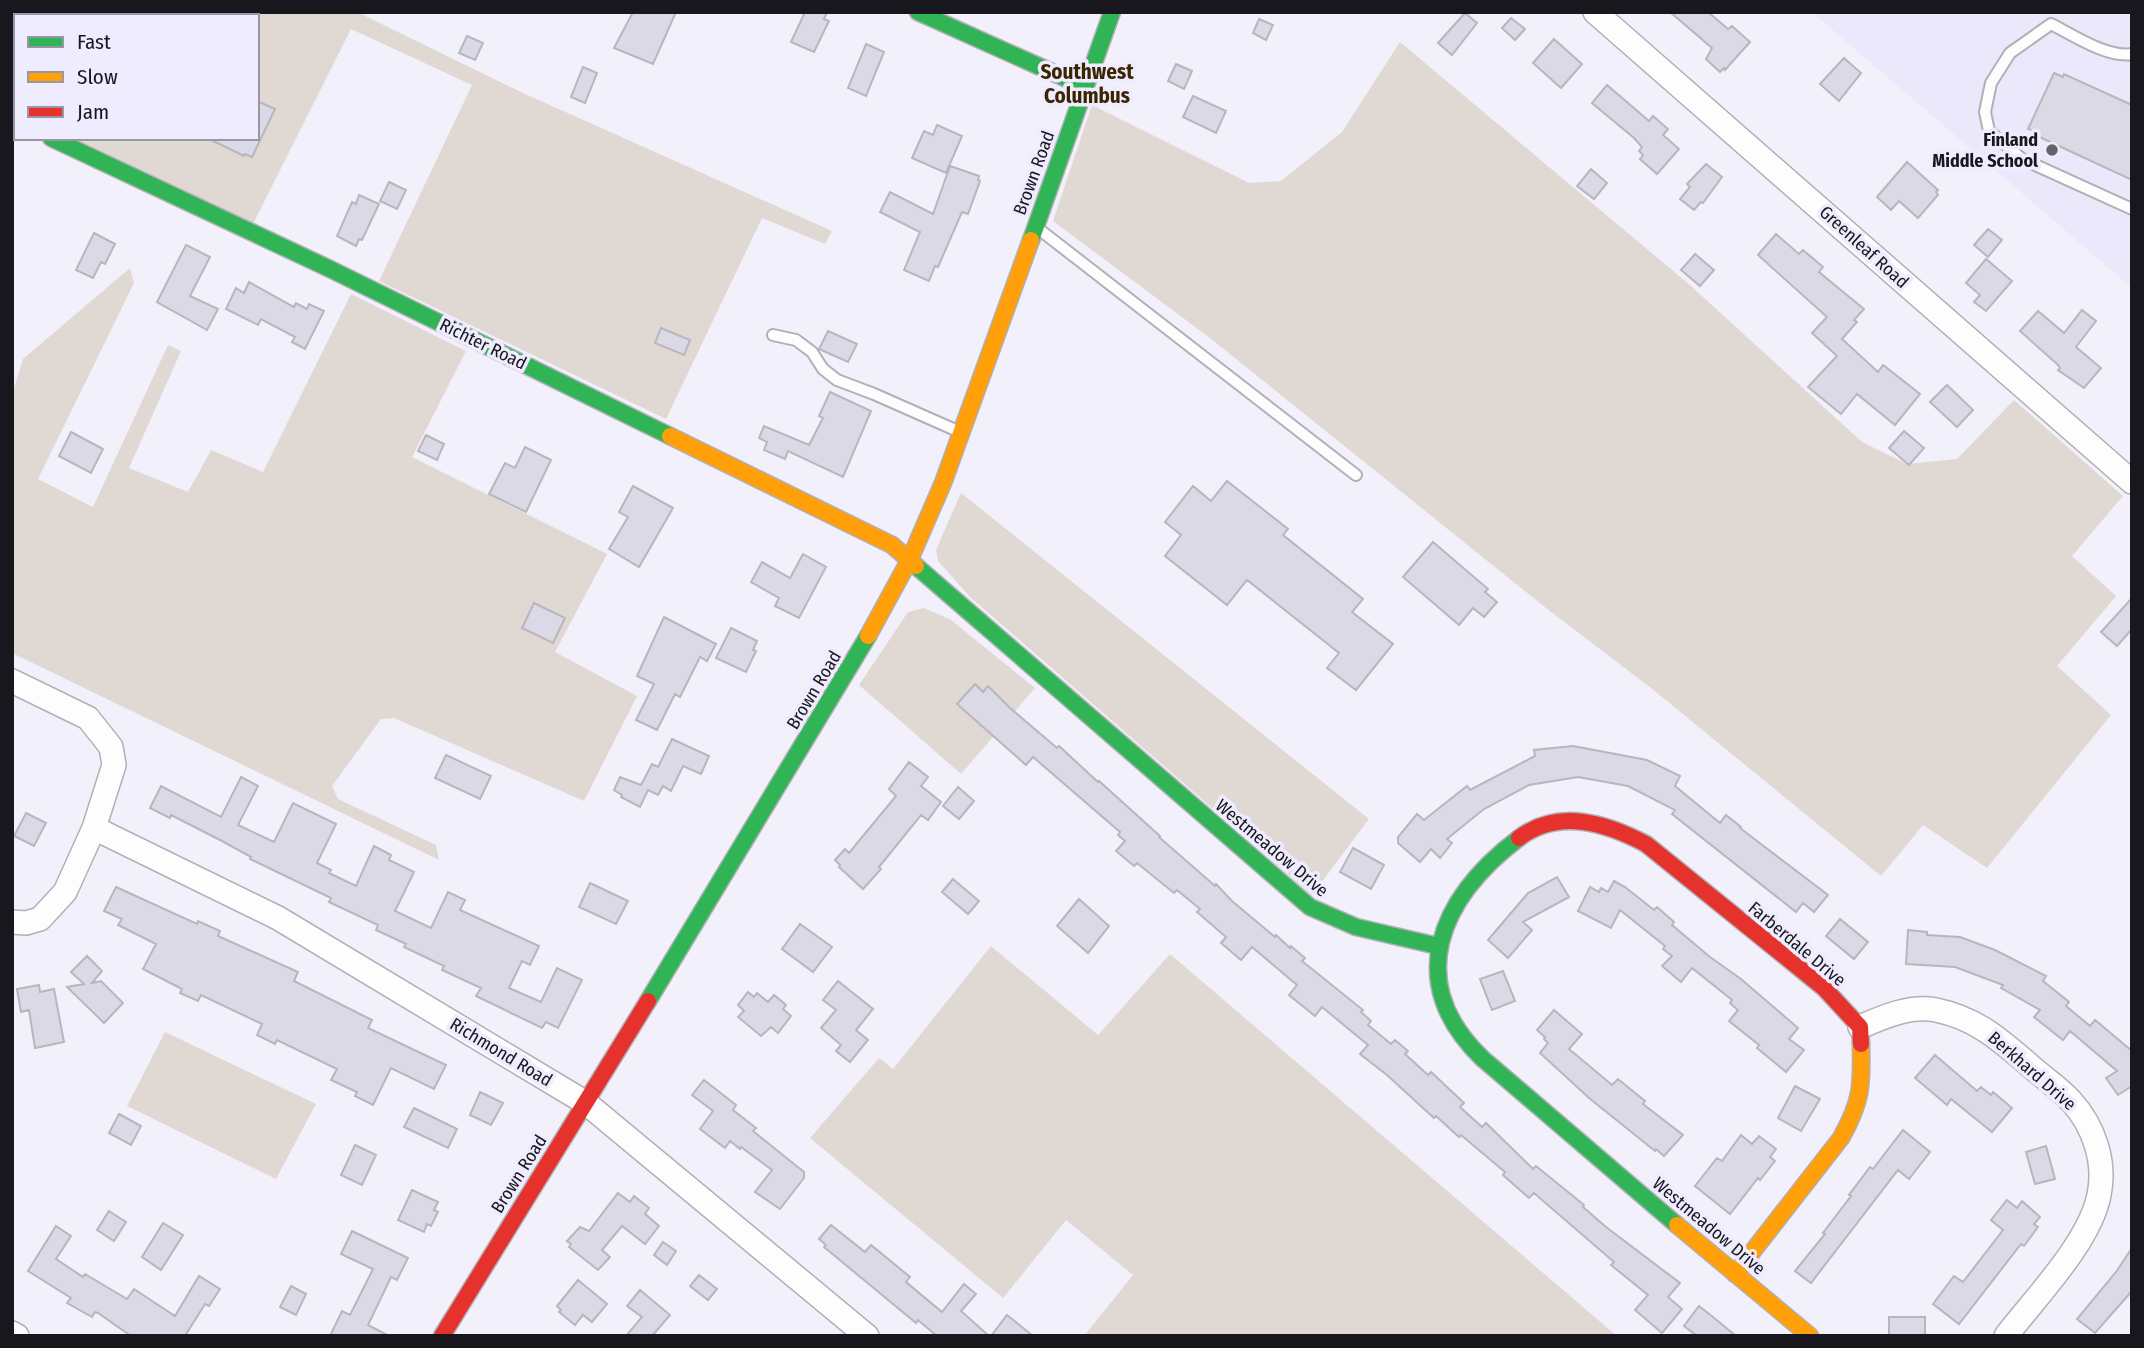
<svg xmlns="http://www.w3.org/2000/svg" width="2144" height="1348" font-family="'Fira Sans Condensed',sans-serif">
  <style>
    .built { fill: #ebe8fc }
    .green { fill: #e0d8d3 }
    .building { fill: #dbd9e5; stroke: #b7b6bd; stroke-width: 2 }
    .lines { fill: none; stroke-linecap: round; stroke-linejoin: round }
    .lane-casing { stroke: #b1b0b7; stroke-width: 14 }
    .street-casing { stroke: #b1b0b7; stroke-width: 26 }
    .fast-casing { stroke: #b1b0b7; stroke-width: 19 }
    .slow-casing { stroke: #b1b0b7; stroke-width: 19 }
    .jam-casing { stroke: #b1b0b7; stroke-width: 19 }
    .lane { stroke: #fdfdfe; stroke-width: 10 }
    .street { stroke: #fdfdfe; stroke-width: 23 }
    .fast { stroke: #30b455; stroke-width: 16 }
    .slow { stroke: #ff9f0a; stroke-width: 16 }
    .jam { stroke: #e5322d; stroke-width: 16 }
    .poi-dot { fill: #64636b; stroke: #efecff; stroke-width: 2.5 }
    .labels { text-anchor: middle; stroke-width: 7; stroke-linejoin: round; paint-order: stroke }
    .poi-label { font-size: 18px; font-weight: bold; fill: #18171d; stroke: #efecff; text-anchor: end }
    .street-label { font-size: 18px; fill: #18171d; stroke: #efecff }
    .quarter-label { font-size: 21px; font-weight: bold; fill: #3a2500; stroke: #efecff }
  </style>
  <rect width="100%" height="100%" fill="#f2f0fb"/>
  <!-- built -->
  <path class="built" d="M1812 12H2132V288Z"/>
  <!-- green -->
  <path class="green" d="M40 12H357L523 93 832 231 825 244 762 218 666 419 379 281 472 85 351 29 253 224 72 138H257V16H38Z
    M1400 42 1691 286 1862 442 1907 464 1957 459 2014 400 2123 496 2072 556 2116 596 2057 666 2111 715 1987 868 1923 825 1881 876 1651 688 1546 608 1210 338 1053 221 1092 105 1249 183 1281 181 1342 132Z
    M130 268 134 283 38 479 93 507 168 345 181 351 129 468 188 492 211 450 263 472 351 294 466 351 412 457 607 554 555 652 637 696 584 801 394 718 381 719 332 786 338 799 436 845 439 860 12 653V395L23 359Z
    M961 493 1369 819 1312 895 970 597 938 561 936 550Z
    M924 608 951 620 1035 688 961 774 859 685 908 612Z
    M991 946 1098 1035 1170 954 1617 1336H1084L1133 1275 1066 1220 1003 1298 810 1138 879 1058 893 1069Z
    M165 1032 316 1104 276 1179 127 1106Z"/>
  <!-- building -->
  <path class="building" d="M633 12H676L653 64 614 48Z
    M805 12H827L824 19 829 21 814 52 791 42Z
    M1670 12H1708L1728 29 1732 26 1750 42 1725 70 1724 68 1720 72 1706 59 1712 48Z
    M1465 13 1477 23 1452 55 1438 43Z
    M1511 18 1525 29 1515 40 1502 28Z
    M1259 19 1273 25 1266 40 1253 33Z
    M467 36 483 43 475 60 459 53Z
    M1554 39 1582 64 1561 88 1533 63Z
    M866 44 884 52 866 96 848 88Z
    M1844 58 1861 73 1839 101 1820 84Z
    M1176 64 1192 71 1184 89 1168 81Z
    M583 67 597 73 585 103 571 97Z
    M2054 73 2063 77 2064 74 2132 105V180L2035 135 2037 132 2028 129Z
    M1607 85 1649 121 1653 116 1668 129 1663 135 1679 149 1657 174 1640 159 1643 155 1639 151 1642 147 1634 138 1592 103Z
    M1193 96 1226 111 1216 133 1183 117Z
    M257 101 275 109 252 157 245 154 244 156 207 138H257Z
    M937 125 962 136 946 173 912 158 924 131 933 135Z
    M1907 162 1938 190 1936 192 1938 195 1918 218 1899 201 1891 210 1877 197Z
    M1706 164 1722 177 1703 203 1701 202 1694 210 1680 199 1690 187 1687 184Z
    M950 166 979 176 978 180 980 181 968 214 962 212 938 267 935 266 929 281 904 270 920 232 880 212 890 192 933 214Z
    M1591 169 1607 183 1594 199 1577 186Z
    M389 182 406 190 397 209 380 201Z
    M359 195 379 204 362 240 359 239 356 246 337 236 352 202 356 204Z
    M1988 229 2002 240 1988 257 1974 245Z
    M94 233 115 244 105 264 101 262 93 278 76 270Z
    M1776 234 1799 254 1803 250 1823 267 1819 272 1864 309 1854 320 1857 322 1842 339 1878 372 1883 365 1920 394 1895 425 1857 394 1841 414 1808 387 1837 356 1812 333 1827 317 1758 255Z
    M186 245 210 257 190 296 218 309 207 330 157 302Z
    M1695 254 1714 270 1700 286 1681 270Z
    M1986 259 2012 281 1986 311 1974 302 1980 295 1966 283Z
    M249 282 294 307 296 303 307 309 309 304 324 311 305 349 292 342 295 337 261 319 258 325 226 309 236 288 244 293Z
    M2082 310 2096 321 2076 347 2101 368 2084 388 2058 370 2060 368 2058 365 2020 331 2038 311 2064 333Z
    M661 328 690 340 684 355 655 343Z
    M828 331 857 344 848 362 819 349Z
    M1947 385 1973 410 1957 427 1930 402Z
    M830 392 871 411 843 477 788 451 785 459 764 450 767 442 759 438 764 426 809 445 823 418 819 416Z
    M1904 431 1924 448 1909 465 1889 448Z
    M71 432 103 449 91 473 59 456Z
    M426 435 444 444 437 460 418 451Z
    M525 447 551 460 526 512 489 494 505 463 515 468Z
    M1227 481 1288 529 1283 535 1363 599 1352 612 1393 644 1356 690 1327 668 1339 653 1247 580 1227 605 1165 556 1181 535 1165 522 1193 486 1211 501Z
    M633 486 673 508 639 567 609 549 628 517 619 512Z
    M1433 542 1488 589 1485 592 1497 602 1484 617 1473 608 1459 625 1403 577Z
    M803 554 826 567 799 618 775 606 779 598 751 582 762 562 790 578Z
    M2132 598V629L2117 646 2101 632Z
    M534 603 565 618 553 643 522 628Z
    M664 617 716 644 707 661 700 657 680 697 675 694 657 730 636 720 654 684 637 676Z
    M731 628 757 641 753 650 756 651 746 672 716 658Z
    M975 684 983 692 988 686 1010 708 1057 748 1059 746 1098 782 1099 781 1160 836 1159 837 1215 886 1216 884 1232 901 1275 937 1276 935 1290 948 1291 946 1305 958 1302 961 1363 1010 1361 1012 1371 1021 1368 1025 1391 1044 1395 1040 1408 1051 1405 1054 1428 1075 1431 1072 1464 1103 1460 1107 1482 1127 1486 1123 1533 1169 1536 1166 1584 1205 1583 1207 1606 1227 1680 1283 1668 1297 1682 1309 1662 1333 1635 1310 1648 1295 1611 1265 1614 1262 1534 1193 1529 1198 1503 1175 1505 1172 1461 1135 1459 1137 1436 1116 1434 1118 1387 1075 1360 1054 1368 1045 1322 1007 1315 1016 1289 995 1297 985 1252 947 1241 960 1221 943 1226 937 1197 912 1200 909 1177 890 1174 893 1137 863 1134 866 1116 851 1125 841 1118 835 1120 832 1033 757 1026 765 957 704Z
    M672 739 709 756 701 774 683 766 671 791 663 786 658 795 648 790 640 807 621 797 622 795 614 790 620 777 641 785 652 764 658 767Z
    M1573 746 1647 760 1680 776 1675 786 1720 823 1726 815 1741 827 1740 828 1828 895 1814 912 1803 903 1796 912 1672 814 1675 810 1628 786 1578 777 1529 785 1484 809 1447 839 1452 843 1440 858 1431 849 1420 862 1398 843V837L1417 814 1424 820 1467 786 1470 790 1535 756 1534 750Z
    M446 755 491 776 480 799 435 778Z
    M909 762 928 777 921 786 941 802 928 820 921 815 879 867 881 869 863 889 839 867 840 865 835 860 845 849 849 853 896 796 889 789Z
    M241 777 258 786 238 825 274 842 293 803 336 824 317 863 331 870 329 873 356 886 374 846 391 855 389 860 414 872 395 911 431 928 448 892 465 900 460 910 539 946 530 965 522 961 509 988 541 1002 557 968 582 980 558 1028 546 1022 542 1028 476 996 481 988 442 970 444 966 404 947 406 944 376 930 378 925 329 902 331 898 250 859 251 857 222 841 171 815 170 818 150 808 161 786 221 817Z
    M958 787 974 801 959 819 943 806Z
    M26 813 46 823 34 846 14 836Z
    M1353 848 1384 865 1371 889 1340 872Z
    M1557 877 1569 897 1523 922 1532 930 1508 958 1488 940 1528 893Z
    M953 879 979 901 968 914 942 892Z
    M1614 881 1625 887 1654 910 1657 907 1674 922 1672 925 1710 957 1741 979 1798 1028 1789 1039 1804 1050 1786 1072 1757 1048 1759 1045 1729 1021 1738 1010 1730 1003 1732 1000 1692 968 1681 982 1662 966 1672 956 1663 949 1665 946 1620 910 1611 928 1578 911 1590 887 1599 892 1601 888 1608 892Z
    M590 883 628 901 616 924 579 907Z
    M116 887 197 924 198 921 220 931 218 936 298 972 294 981 372 1020 368 1028 446 1065 434 1089 391 1068 373 1105 355 1096 357 1092 331 1080 337 1069 277 1040 275 1044 257 1035 262 1024 201 995 198 1001 180 993 182 989 143 969 156 944 118 925 122 919 104 911Z
    M1079 899 1109 926 1088 953 1057 926Z
    M1840 919 1868 942 1854 959 1826 936Z
    M800 924 832 947 813 972 782 949Z
    M1908 930 1927 932V935L1960 937 1995 950 2046 976 2043 981 2069 1002 2066 1006 2090 1026 2095 1020 2132 1051V1086L2118 1095 2106 1078 2117 1071 2070 1031 2063 1040 2034 1017 2040 1010 2001 988 2003 985 1955 967 1906 964Z
    M87 956 102 971 92 983 101 981 123 1003 104 1023 67 987 84 984 71 972Z
    M1503 971 1515 1001 1492 1010 1480 979Z
    M838 981 873 1009 856 1030 868 1040 850 1062 836 1051 841 1045 821 1028 836 1010 823 1000Z
    M39 985 40 992 54 989 64 1042 35 1048 29 1010 21 1012 17 989Z
    M748 992 754 997 757 993 768 1002 774 995 786 1005 783 1009 791 1016 778 1033 771 1027 761 1036 738 1017 744 1011 738 1005Z
    M1554 1010 1582 1034 1569 1049 1612 1085 1618 1079 1645 1101 1643 1104 1683 1135 1664 1156 1656 1149 1655 1151 1589 1098 1540 1053 1548 1043 1544 1039 1545 1037 1537 1030Z
    M1935 1055 1977 1091 1981 1087 1991 1095 1993 1092 2012 1108 1992 1132 1951 1099 1947 1105 1915 1078Z
    M704 1080 736 1105 733 1110 756 1128 753 1131 804 1172V1178L780 1209 755 1192 772 1170 741 1147 740 1149 730 1141 725 1148 700 1129 713 1111 692 1095Z
    M1795 1086 1820 1099 1801 1131 1778 1118Z
    M480 1092 503 1103 491 1125 470 1115Z
    M414 1108 457 1129 448 1148 404 1127Z
    M119 1114 141 1126 131 1145 109 1133Z
    M1903 1130 1930 1152 1909 1179 1898 1170 1811 1283 1795 1271 1825 1234 1823 1233 1851 1196 1849 1195 1870 1167 1873 1169Z
    M1741 1135 1752 1144 1759 1136 1776 1149 1770 1157 1775 1161 1760 1180 1758 1178 1730 1214 1695 1186 1717 1158 1722 1161Z
    M355 1145 376 1155 362 1185 341 1175Z
    M2046 1146 2055 1179 2035 1184 2026 1152Z
    M412 1190 438 1202 434 1210 438 1212 431 1226 427 1224 424 1232 398 1220Z
    M618 1193 630 1202 634 1196 649 1208 645 1214 659 1226 645 1244 622 1226 602 1250 610 1257 598 1270 569 1247 571 1244 567 1241 580 1227 589 1231Z
    M2007 1200 2017 1208 2022 1201 2040 1217 2034 1224 2038 1227 2024 1246 2021 1244 1959 1324 1933 1304 1954 1276 1963 1282 2003 1230 1991 1220Z
    M109 1211 126 1222 114 1241 97 1230Z
    M163 1223 183 1235 161 1270 142 1257Z
    M831 1225 865 1252 871 1245 910 1277 906 1282 942 1312 964 1284 976 1294 961 1311 989 1336H937L918 1320 916 1323 824 1247 826 1245 819 1239Z
    M56 1226 71 1236 56 1259 83 1277 85 1274 127 1299 134 1289 175 1316 199 1276 220 1289 209 1306 205 1304 185 1336H131L98 1313 95 1312 92 1317 67 1303 71 1298 28 1271Z
    M352 1231 408 1258 397 1280 391 1277 368 1325 389 1336H330L342 1311 350 1315 373 1269 341 1254Z
    M663 1242 676 1251 667 1265 654 1255Z
    M2132 1248V1291L2095 1333 2077 1319 2116 1272Z
    M699 1275 717 1289 708 1300 690 1286Z
    M578 1280 607 1304 592 1322 583 1315 575 1325 559 1312 561 1310 557 1306Z
    M291 1286 306 1294 296 1315 280 1307Z
    M640 1290 670 1315 652 1336H626L642 1317 627 1306Z
    M1699 1306 1713 1317 1736 1336H1697L1684 1326Z
    M1007 1315 1033 1336H991Z
    M1889 1317H1925V1336H1889Z"/>
  <g class="lines">
    <defs>
      <path id="lane" d="M2132 54C2107 58 2073 35 2051 24L2010 53 1991 83 1985 112 1989 131 2022 159 2132 209
        M1040 230 1356 475
        M773 335 796 340 812 352 823 369 837 380 874 394 960 432"/>
      <path id="street" d="M1595 12 2132 482
        M12 120 16 122
        M12 681 88 718 111 747 114 765 94 828 65 892 40 919 26 923 12 922
        M94 828 278 918 586 1103 867 1336
        M1860 1027C1883 1017 1910 1005 1936 1010 1975 1018 1998 1038 2027 1063 2041 1076 2058 1087 2071 1101 2094 1126 2106 1162 2099 1195 2090 1242 2035 1298 2006 1336
        M12 1333 17 1336"/>
      <path id="fast" d="M918 12 1085 87
        M51 138 330 269 670 436
        M1031 240 1112 12
        M916 566 1310 907 1356 927 1438 946
        M1519 838C1440 898 1402 982 1483 1059L1677 1225
        M648 1001 868 636"/>
      <path id="slow" d="M670 436 892 545 916 566
        M868 636 910 559 943 483 1031 240
        M1677 1225 1810 1336
        M1735 1274 1841 1138C1862 1101 1862 1085 1861 1044"/>
      <path id="jam" d="M1519 838C1559 808 1606 823 1646 844L1824 988 1860 1027 1861 1044
        M442 1336 648 1001"/>
    </defs>
    <!-- lane casing -->
    <use href="#lane" class="lane-casing"/>
    <!-- street casing -->
    <use href="#street" class="street-casing"/>
    <!-- fast casing -->
    <use href="#fast" class="fast-casing"/>
    <!-- slow casing -->
    <use href="#slow" class="slow-casing"/>
    <!-- jam casing -->
    <use href="#jam" class="jam-casing"/>
    <!-- lane -->
    <use href="#lane" class="lane"/>
    <!-- street -->
    <use href="#street" class="street"/>
    <!-- fast -->
    <use href="#fast" class="fast"/>
    <!-- slow -->
    <use href="#slow" class="slow"/>
    <!-- jam -->
    <use href="#jam" class="jam"/>
  </g>
  <!-- markers -->
  <circle class="poi-dot" cx="2052" cy="150" r="7"/>
  <g class="labels">
    <!-- poi labels -->
    <g class="poi-label">
      <text x="2038" y="146">Finland<tspan x="2038" dy="21">Middle School</tspan></text>
    </g>
    <!-- street labels -->
    <g class="street-label">
      <text transform="translate(1034 173) rotate(-70)" y="6">Brown Road</text>
      <text transform="translate(1864 247) rotate(42)" y="6">Greenleaf Road</text>
      <text transform="translate(483 344) rotate(26)" y="6">Richter Road</text>
      <text transform="translate(814 690) rotate(-59)" y="6">Brown Road</text>
      <text transform="translate(1272 848) rotate(40)" y="6">Westmeadow Drive</text>
      <text transform="translate(1797 944) rotate(40)" y="6">Farberdale Drive</text>
      <text transform="translate(501 1052) rotate(31)" y="6">Richmond Road</text>
      <text transform="translate(2032 1071) rotate(41)" y="6">Berkhard Drive</text>
      <text transform="translate(519 1174) rotate(-58)" y="6">Brown Road</text>
      <text transform="translate(1709 1226) rotate(40)" y="6">Westmeadow Drive</text>
    </g>
    <!-- quarter labels -->
    <g class="quarter-label">
      <text x="1087" y="79">Southwest<tspan x="1087" dy="24">Columbus</tspan></text>
    </g>
  </g>
  <!-- border -->
  <rect width="2144" height="1348" fill="none" stroke="#18171d" stroke-width="28"/>
  <!-- legend -->
  <rect x="14" y="14" width="245" height="126" fill="#efecff" stroke="#9997a5" stroke-width="2"/>
  <rect x="28" y="37" width="35" height="10" fill="#30b455" stroke="#9997a5" stroke-width="2"/>
  <text x="77" y="49" font-size="21" fill="#18171d">Fast</text>
  <rect x="28" y="72" width="35" height="10" fill="#ff9f0a" stroke="#9997a5" stroke-width="2"/>
  <text x="77" y="84" font-size="21" fill="#18171d">Slow</text>
  <rect x="28" y="107" width="35" height="10" fill="#e5322d" stroke="#9997a5" stroke-width="2"/>
  <text x="77" y="119" font-size="21" fill="#18171d">Jam</text>
</svg>
